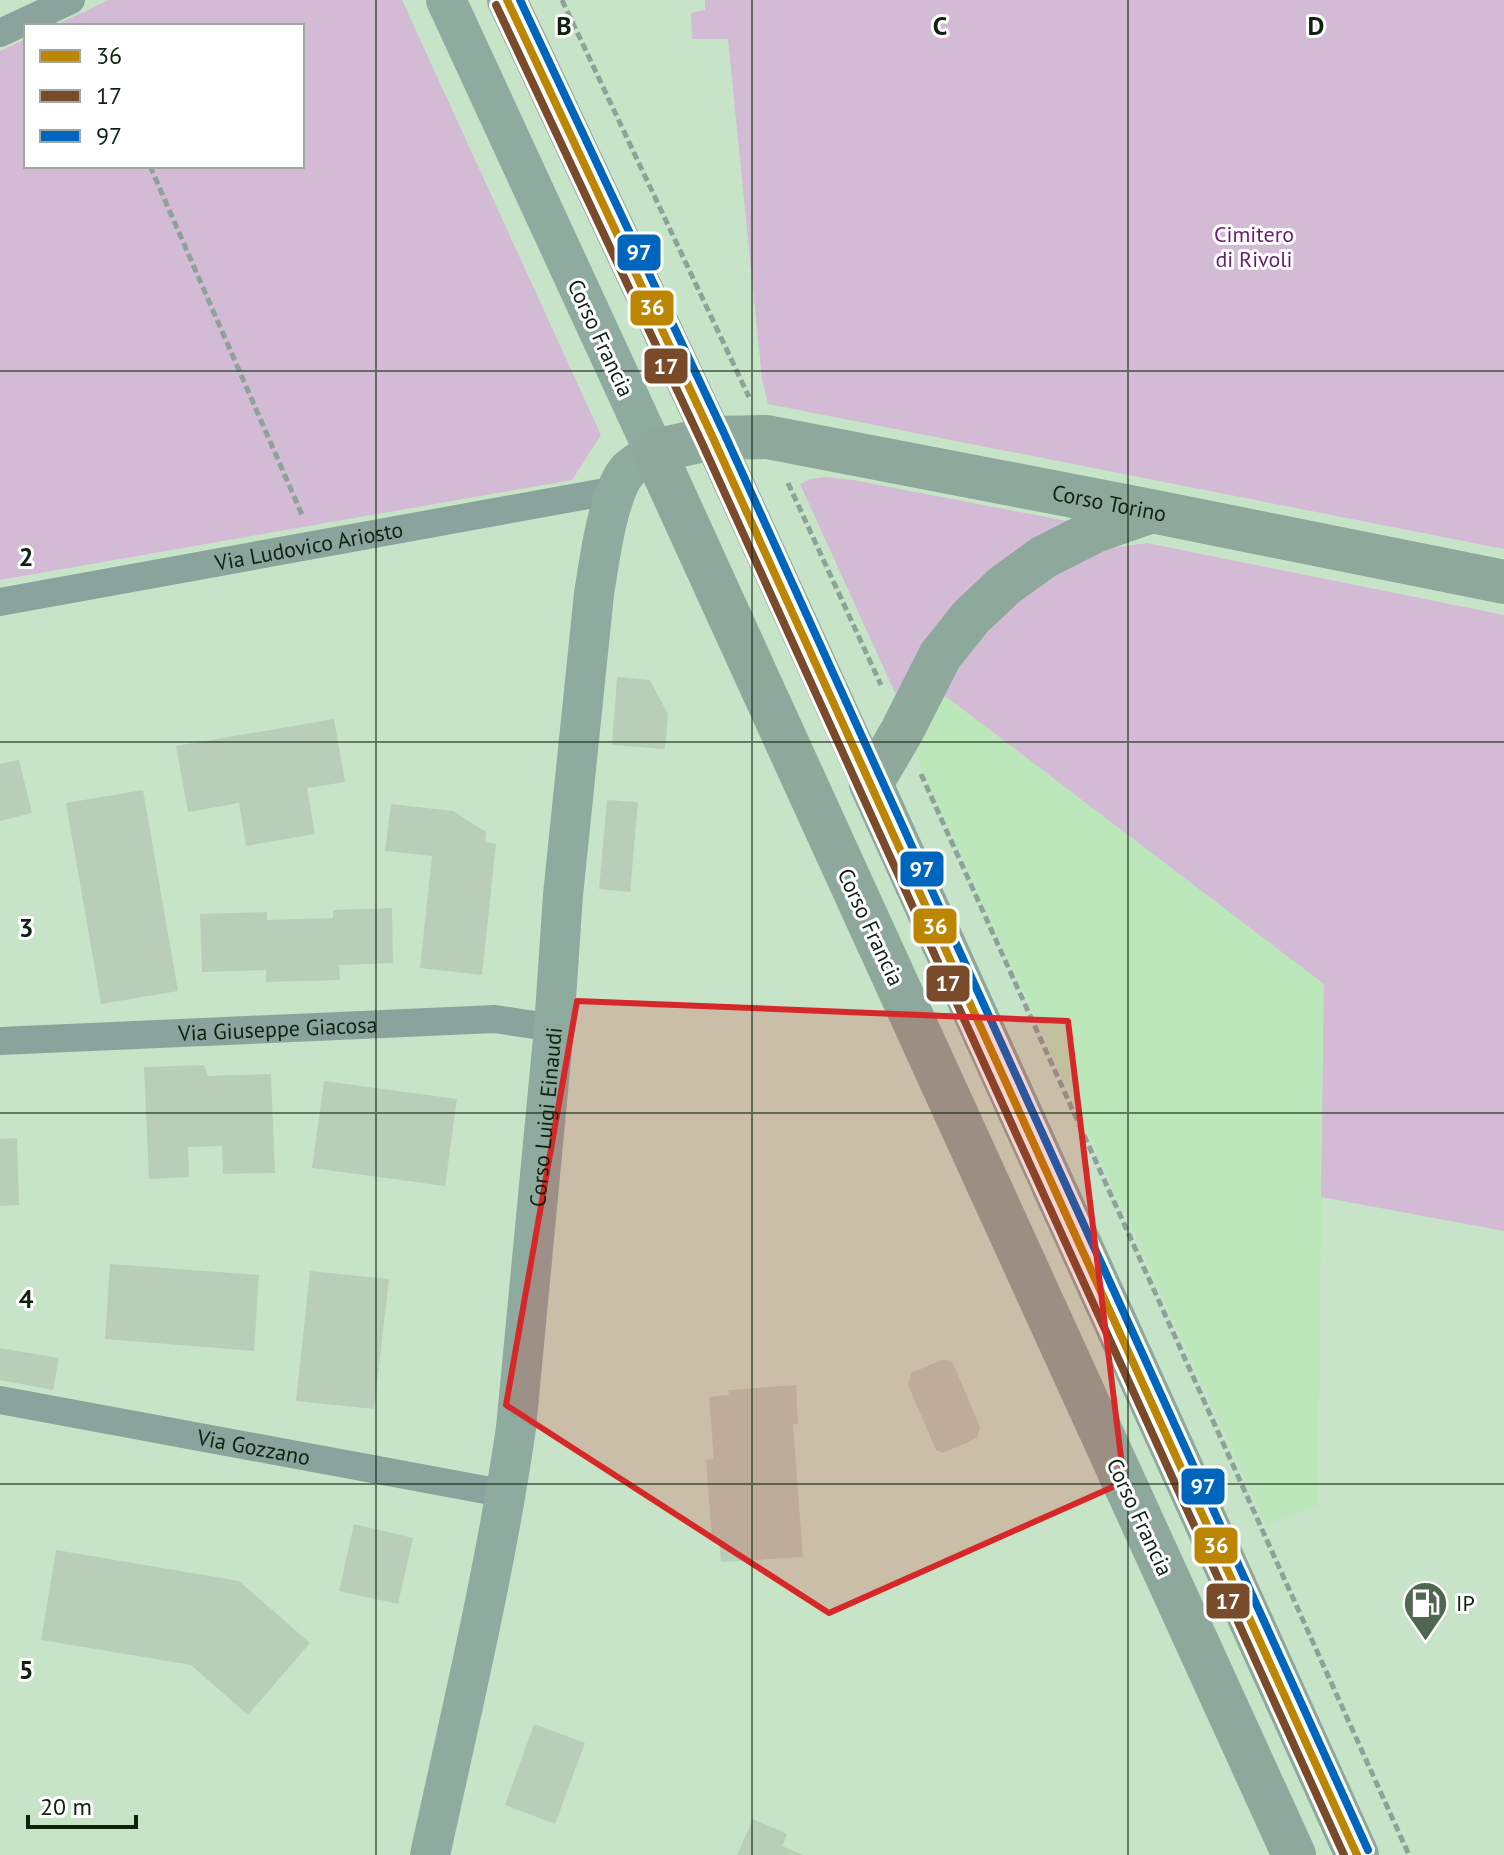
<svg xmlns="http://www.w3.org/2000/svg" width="1504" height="1855" font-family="'PT Sans',sans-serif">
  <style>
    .built { fill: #bbe7bb }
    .green { fill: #d3bbd5 }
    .building { fill: #b8ceb8 }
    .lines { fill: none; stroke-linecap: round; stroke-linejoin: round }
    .path { stroke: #8da399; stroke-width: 5; stroke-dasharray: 8 4; stroke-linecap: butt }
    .minor { stroke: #8aa39d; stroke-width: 28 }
    .secondary { stroke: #8fab9f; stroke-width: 40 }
    .primary { stroke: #8fa89c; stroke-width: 44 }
    .bus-1-casing { stroke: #fff; stroke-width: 14 }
    .bus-2-casing { stroke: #fff; stroke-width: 14 }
    .bus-3-casing { stroke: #fff; stroke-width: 14 }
    .bus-1 { stroke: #bd8504; stroke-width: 8 }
    .bus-2 { stroke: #7a4b2a; stroke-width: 8 }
    .bus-3 { stroke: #0065bd; stroke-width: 8 }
    .marked { fill: #d62828; fill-opacity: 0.2; stroke: #d62828; stroke-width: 6; stroke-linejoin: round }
    .grid { fill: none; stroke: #0e220f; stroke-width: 2; stroke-opacity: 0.55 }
    .labels { text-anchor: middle; stroke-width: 6; stroke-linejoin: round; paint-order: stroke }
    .park-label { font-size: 22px; fill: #691c6f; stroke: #fff }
    .street-label { font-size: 22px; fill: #0e220f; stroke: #fff }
    .poi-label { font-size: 22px; fill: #0e220f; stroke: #fff; text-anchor: start }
    .grid-label { font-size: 26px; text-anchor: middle; font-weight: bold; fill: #0e220f; stroke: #fff; stroke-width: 6; stroke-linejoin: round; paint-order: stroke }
    .line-badge { stroke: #fff; stroke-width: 3 }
    .badge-label { font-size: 22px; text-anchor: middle; font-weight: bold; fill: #fff }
  </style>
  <rect width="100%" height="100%" fill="#c8e4c8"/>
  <!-- built -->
  <path class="built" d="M940 692 1324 984 1318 1505 1267 1525 912 748Z"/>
  <!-- green -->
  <path class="green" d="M109 0H402L601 435 572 480 0 580V51L26 39V166H302V26H53Z
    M705 0H1504V549L768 404 762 379 728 39H692L691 13 705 10Z
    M825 477 853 480 1087 525 901 706 800 484 811 479Z
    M1147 543 1504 615V1231L1321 1197 1324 984 940 692 970 648 1000 615 1072 564 1111 548Z"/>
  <!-- building -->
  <path class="building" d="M617 677 650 680 668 714 665 749 612 745Z
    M334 719 345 782 307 788 315 834 246 846 239 803 188 812 176 746Z
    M19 760 32 813 0 821V764Z
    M143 790 178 991 101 1004 66 803Z
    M607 800 638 802 630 892 599 889Z
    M391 804 453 811 486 832 485 842 496 844 482 975 420 968 432 856 385 851Z
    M392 908 393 963 339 965 340 980 266 982V970L202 972 200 914 267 912V920L333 918V910Z
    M204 1065 208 1076 271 1074 275 1173 223 1174 222 1146 188 1147 189 1177 149 1179 144 1067Z
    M324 1081 457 1099 445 1186 312 1168Z
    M17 1138 19 1205 0 1206V1139Z
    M110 1264 259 1275 254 1351 105 1339Z
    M310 1271 389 1279 374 1409 296 1401Z
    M0 1348 59 1358 53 1390 0 1380Z
    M944 1359 953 1363 980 1427 977 1438 943 1453 936 1450 908 1385 911 1373Z
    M796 1385 798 1424H793L803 1557 721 1562 719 1539 712 1540 706 1460 714 1459 709 1397 729 1395 728 1390Z
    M354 1524 413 1538 398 1604 339 1591Z
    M56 1550 239 1581 310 1643 248 1715 191 1665 41 1640Z
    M534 1724 585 1743 555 1824 505 1805Z
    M753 1819 787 1834 782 1846 803 1855H737Z"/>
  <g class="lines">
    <!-- path -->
    <path class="path" d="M562 0 749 397
      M150 166 303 517
      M788 483 881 685
      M921 774 1409 1855"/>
    <!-- minor -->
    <g class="minor">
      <path d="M0 33 71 0"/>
      <path id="s1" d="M0 602 616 490"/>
      <path id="s2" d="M0 1041 495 1019 554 1028"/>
      <path id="s3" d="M0 1400 507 1494"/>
    </g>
    <!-- secondary -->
    <g class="secondary">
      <path d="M507 0 713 438 871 784"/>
      <path id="s4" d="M430 1855C461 1713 495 1572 516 1428L554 1028 563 895 594 594C599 563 608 492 628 470 635 463 646 457 654 451L446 0"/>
    </g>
    <!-- primary -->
    <g class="primary">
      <path d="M1149 512 1095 531 1044 557 1005 585 971 617 940 656 902 731 871 784 1357 1855"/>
      <path id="s5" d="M1294 1855 654 451 713 438 767 437 1151 511 1504 582"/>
    </g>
    <defs>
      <path id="bus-1" d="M507 0 713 438 1357 1855"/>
      <path id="bus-2" d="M496 5 702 443 1344 1855"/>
      <path id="bus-3" d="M520 0 724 433 1368 1850"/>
    </defs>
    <!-- bus-1 casing -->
    <use href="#bus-1" class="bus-1-casing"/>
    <!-- bus-2 casing -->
    <use href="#bus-2" class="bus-2-casing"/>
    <!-- bus-3 casing -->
    <use href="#bus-3" class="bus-3-casing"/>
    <!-- bus-1 -->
    <use href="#bus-1" class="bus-1"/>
    <!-- bus-2 -->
    <use href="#bus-2" class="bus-2"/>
    <!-- bus-3 -->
    <use href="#bus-3" class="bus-3"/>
  </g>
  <!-- marked area -->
  <path class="marked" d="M577 1001 1068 1021 1124 1482 829 1613 506 1405Z"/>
  <!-- grid -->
  <path class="grid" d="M376 0V1855M752 0V1855M1128 0V1855M0 371H1504M0 742H1504M0 1113H1504M0 1484H1504"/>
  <!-- icons -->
  <defs>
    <symbol id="fuel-pin" viewBox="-11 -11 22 30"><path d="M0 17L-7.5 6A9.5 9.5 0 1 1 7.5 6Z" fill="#4f6650" stroke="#fff"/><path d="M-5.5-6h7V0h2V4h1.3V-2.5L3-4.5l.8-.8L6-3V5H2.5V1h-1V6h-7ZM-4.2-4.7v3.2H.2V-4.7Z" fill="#fff"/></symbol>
  </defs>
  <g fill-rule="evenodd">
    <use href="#fuel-pin" x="1400" y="1578" width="51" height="69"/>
  </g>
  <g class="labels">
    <!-- park labels -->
    <g class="park-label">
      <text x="1254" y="242">Cimitero<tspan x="1254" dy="25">di Rivoli</tspan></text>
    </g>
    <!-- street labels -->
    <g class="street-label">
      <text transform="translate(601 338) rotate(65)" y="8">Corso Francia</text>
      <text dy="8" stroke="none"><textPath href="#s5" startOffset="2006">Corso Torino</textPath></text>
      <text dy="8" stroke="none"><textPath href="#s1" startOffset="314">Via Ludovico Ariosto</textPath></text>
      <text transform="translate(871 927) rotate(65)" y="8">Corso Francia</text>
      <text dy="8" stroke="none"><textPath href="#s2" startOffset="278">Via Giuseppe Giacosa</textPath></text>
      <text dy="8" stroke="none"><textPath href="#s4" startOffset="748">Corso Luigi Einaudi</textPath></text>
      <text dy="8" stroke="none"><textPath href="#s3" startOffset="258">Via Gozzano</textPath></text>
      <text transform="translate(1140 1517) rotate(65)" y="8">Corso Francia</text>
    </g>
    <!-- poi labels -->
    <g class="poi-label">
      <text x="1456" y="1611">IP</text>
    </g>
  </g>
  <g class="grid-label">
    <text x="564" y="35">B</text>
    <text x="940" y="35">C</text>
    <text x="1316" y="35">D</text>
    <text x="26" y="566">2</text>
    <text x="26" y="937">3</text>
    <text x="26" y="1308">4</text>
    <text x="26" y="1679">5</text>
  </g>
  <g class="line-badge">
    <rect x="616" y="233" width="46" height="39" rx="8" fill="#0065bd"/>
    <rect x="629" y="289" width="46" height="38" rx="8" fill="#bd8504"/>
    <rect x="643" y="347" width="46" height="38" rx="8" fill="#7a4b2a"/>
    <rect x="899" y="850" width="46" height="38" rx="8" fill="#0065bd"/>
    <rect x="912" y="907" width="46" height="38" rx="8" fill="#bd8504"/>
    <rect x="925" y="964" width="46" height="39" rx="8" fill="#7a4b2a"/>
    <rect x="1180" y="1467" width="46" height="39" rx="8" fill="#0065bd"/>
    <rect x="1193" y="1526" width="46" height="39" rx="8" fill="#bd8504"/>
    <rect x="1205" y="1582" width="46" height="38" rx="8" fill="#7a4b2a"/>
  </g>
  <g class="badge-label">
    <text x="639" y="260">97</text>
    <text x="652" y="315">36</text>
    <text x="666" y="374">17</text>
    <text x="922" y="877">97</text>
    <text x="935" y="934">36</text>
    <text x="948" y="991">17</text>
    <text x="1203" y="1494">97</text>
    <text x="1216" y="1553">36</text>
    <text x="1228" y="1609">17</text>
  </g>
  <!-- legend -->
  <rect x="24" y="24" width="280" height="144" fill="#ffffff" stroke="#9fa79f" stroke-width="2"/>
  <rect x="40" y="50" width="40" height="12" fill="#bd8504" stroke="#9fa79f" stroke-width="2"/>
  <text x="96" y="64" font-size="24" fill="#0e220f">36</text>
  <rect x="40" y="90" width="40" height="12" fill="#7a4b2a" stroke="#9fa79f" stroke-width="2"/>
  <text x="96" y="104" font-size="24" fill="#0e220f">17</text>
  <rect x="40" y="130" width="40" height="12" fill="#0065bd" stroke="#9fa79f" stroke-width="2"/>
  <text x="96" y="144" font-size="24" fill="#0e220f">97</text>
  <!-- scale -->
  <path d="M28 1815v12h108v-12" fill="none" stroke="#0e220f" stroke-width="4"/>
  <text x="40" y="1815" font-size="24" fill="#0e220f" stroke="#ffffff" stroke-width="6" paint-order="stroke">20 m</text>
</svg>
